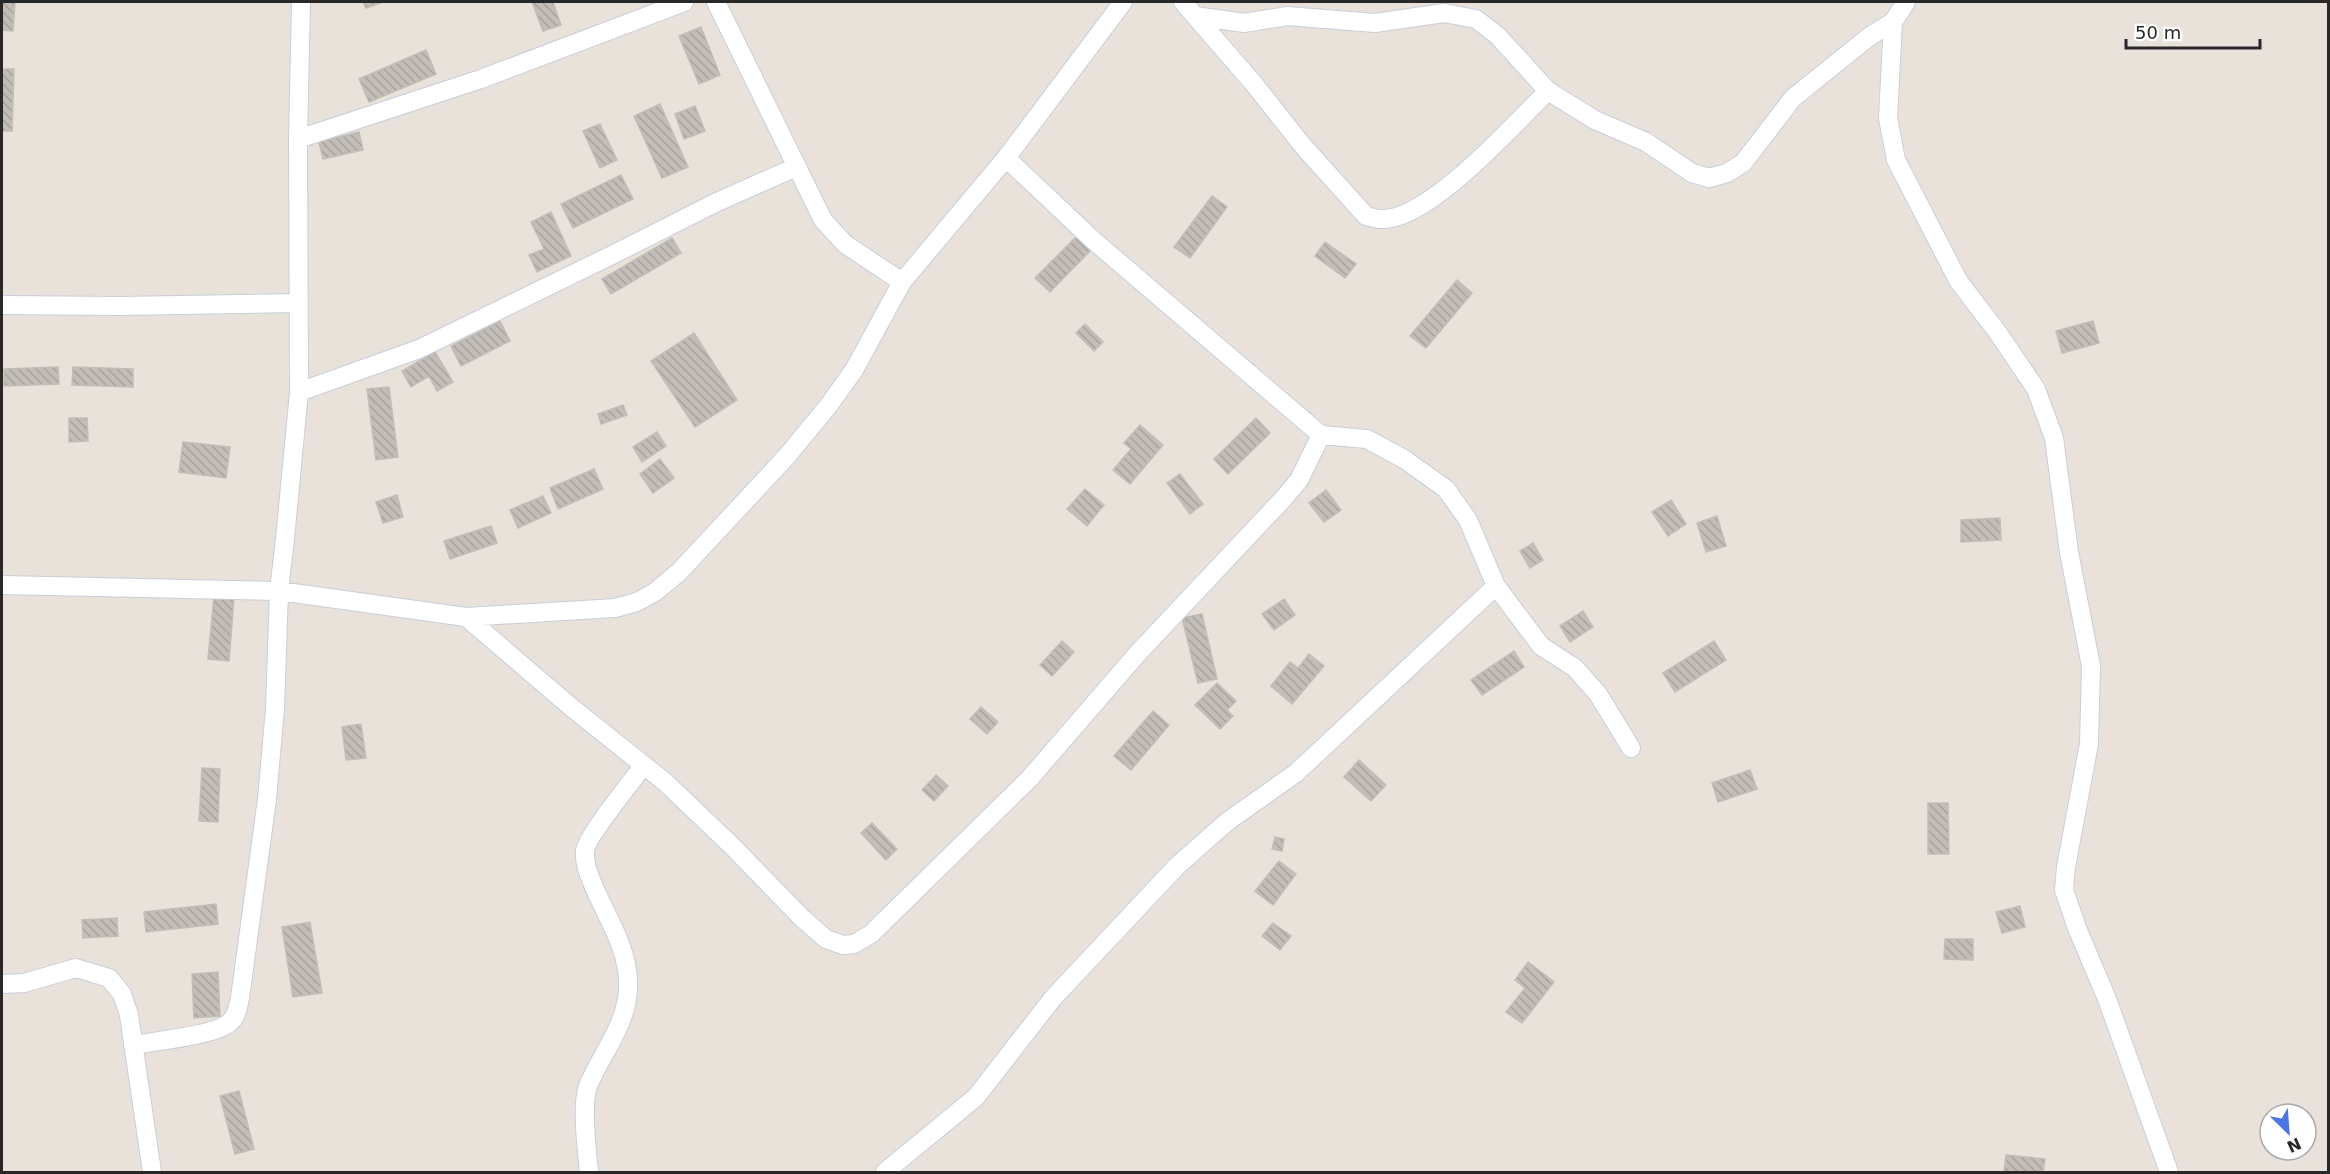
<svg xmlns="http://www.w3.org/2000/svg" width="2330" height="1174" font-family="'DejaVu Sans',sans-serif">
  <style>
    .building { fill: url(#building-back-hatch); stroke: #c4bdb5; stroke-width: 1.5 }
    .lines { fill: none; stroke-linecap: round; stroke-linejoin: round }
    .street-casing { stroke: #c9ced9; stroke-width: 20 }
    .street { stroke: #fff; stroke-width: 18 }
  </style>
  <defs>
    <pattern id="building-back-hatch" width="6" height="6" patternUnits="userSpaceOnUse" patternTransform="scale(1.5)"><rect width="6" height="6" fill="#c2bdb6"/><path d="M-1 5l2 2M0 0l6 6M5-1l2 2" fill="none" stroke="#a7a29c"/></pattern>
  </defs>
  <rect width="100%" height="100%" fill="#e9e2db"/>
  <!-- building -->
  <path class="building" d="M2 2H15L13 31 2 30Z
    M363 2H383L366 8Z
    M532 2H553L561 25 543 31Z
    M701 27 720 75 699 84 679 36Z
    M426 50 436 74 369 102 359 79Z
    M2 69H14L12 131H2Z
    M660 104 688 167 662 178 634 116Z
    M695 106 705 131 684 139 675 114Z
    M600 124 617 160 600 168 583 131Z
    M359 132 363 150 323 159 319 142Z
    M621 175 633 199 573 228 561 204Z
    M1212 196 1227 207 1190 258 1174 247Z
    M551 212 571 256 537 272 529 255 544 249 531 222Z
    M1076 237 1090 251 1050 292 1035 278Z
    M672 238 681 253 611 294 602 279Z
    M1325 242 1356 264 1345 278 1315 256Z
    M1457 280 1472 293 1426 348 1410 336Z
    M500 321 510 341 461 366 451 346Z
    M2093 321 2099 343 2062 353 2056 331Z
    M1085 324 1103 342 1094 351 1076 333Z
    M694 333 737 400 695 427 651 361Z
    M435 352 453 382 437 391 429 376 411 387 402 371Z
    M58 367 59 384 4 386V369Z
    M73 367 133 369V387L72 385Z
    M389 387 398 457 376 460 367 389Z
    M623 405 627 415 601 424 598 414Z
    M69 418H87L88 441 69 442Z
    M1256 418 1270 433 1228 474 1214 459Z
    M1140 425 1163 445 1130 484 1113 470 1131 449 1124 443Z
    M657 432 666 446 642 462 633 447Z
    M183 442 230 447 226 478 179 472Z
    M660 459 674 478 653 493 640 474Z
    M594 469 603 489 558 509 550 488Z
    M1180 474 1203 504 1190 514 1167 483Z
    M1085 489 1104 505 1087 526 1067 509Z
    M1326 490 1341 510 1324 522 1309 503Z
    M397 495 403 517 383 523 376 502Z
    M543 496 551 513 518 528 510 510Z
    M1671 500 1686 524 1668 536 1652 512Z
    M1717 516 1726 546 1706 552 1697 523Z
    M2000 518 2001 540 1961 542V520Z
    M491 526 497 543 450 559 444 541Z
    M1533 543 1543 560 1530 568 1520 551Z
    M214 596 234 598 229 661 208 659Z
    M1284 599 1295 615 1274 630 1262 614Z
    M1583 611 1593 627 1570 642 1560 626Z
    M1202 614 1217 679 1198 683 1182 618Z
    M1062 641 1074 652 1052 676 1040 665Z
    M1714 641 1726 660 1675 692 1663 673Z
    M1514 651 1524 667 1482 695 1471 680Z
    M1309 654 1324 666 1292 704 1271 686 1290 662 1298 668Z
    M1217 683 1236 701 1227 710 1233 716 1220 729 1195 705Z
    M981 707 998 722 987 734 970 719Z
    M1153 711 1169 725 1131 770 1114 756Z
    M361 724 366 758 346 760 342 727Z
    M1359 760 1386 785 1371 801 1344 777Z
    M202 768 220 769 218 822 199 821Z
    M1750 770 1757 789 1718 802 1712 783Z
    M936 775 948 786 934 801 922 790Z
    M1928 803H1948L1949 854H1928Z
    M872 823 897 849 886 860 861 833Z
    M1275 837 1284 839 1282 851 1272 849Z
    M1279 861 1296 874 1273 905 1255 891Z
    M216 904 218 924 146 932 144 912Z
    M2020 906 2025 927 2002 933 1996 912Z
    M117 918 118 936 83 938 82 920Z
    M310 922 322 993 293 997 282 927Z
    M1273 923 1291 936 1280 950 1262 936Z
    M1945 939H1973V960L1944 959Z
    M1528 962 1554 982 1522 1023 1506 1012 1525 988 1515 980Z
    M218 972 220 1016 194 1018 192 974Z
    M239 1091 254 1149 235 1154 220 1096Z
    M2006 1155 2045 1159 2043 1172H2004Z"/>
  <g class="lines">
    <defs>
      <path id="street" d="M716 2 823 220 845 244 902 282
        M1183 2 1254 84 1303 146 1366 216C1371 217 1376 219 1380 219 1427 223 1515 123 1548 91
        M1195 16 1244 23 1287 16 1375 23 1444 13 1476 19 1498 36 1548 91 1595 120 1646 142 1692 173 1709 178 1727 173 1743 163 1793 98 1870 36 1893 22 1906 2
        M1893 22 1888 118 1896 160 1959 282 1996 330 2036 389 2054 438 2069 552 2091 666 2089 744 2066 867 2064 890 2077 928 2107 999 2169 1172
        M298 139 481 79 684 2
        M1006 158 1093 240 1321 435
        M2 305 120 306 299 303
        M299 392 419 349 610 256 715 203 796 167
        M2 585 279 591 466 617 615 608 637 602 655 592 679 572 787 456 829 405 854 370 902 282 1006 158 1123 2
        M466 617 571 707 665 782 732 846 802 918 826 939 843 945 854 944 871 934 1030 778 1138 653 1284 498 1299 480 1321 435 1367 439 1404 459 1446 489 1468 520 1496 586 1541 646 1575 668 1598 694 1631 748
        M2 984 24 983 76 968 109 978 122 994 129 1015 152 1172
        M133 1045C155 1041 212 1036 229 1023 237 1017 238 1007 240 998L267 799 275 709 279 591 285 539 299 392 298 139 301 2
        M589 1172C587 1152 581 1105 588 1086 603 1050 630 1022 628 981 627 945 605 915 592 882 588 873 584 862 585 851 586 837 633 780 644 765
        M885 1172 976 1097 1053 998 1177 866 1228 821 1296 773 1496 586"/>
    </defs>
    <!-- street casing -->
    <use href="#street" class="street-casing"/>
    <!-- street -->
    <use href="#street" class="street"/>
  </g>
  <!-- border -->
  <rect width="2330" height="1174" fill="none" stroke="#282828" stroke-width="6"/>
  <!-- north arrow -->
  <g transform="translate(2288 1132) rotate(155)"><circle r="28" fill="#ffffff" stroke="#a9a9a9" stroke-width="1.5"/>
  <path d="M0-4.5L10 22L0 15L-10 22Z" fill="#4975e8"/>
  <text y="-9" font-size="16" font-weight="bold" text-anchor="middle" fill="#282828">N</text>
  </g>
  <!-- scale -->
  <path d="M2126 39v9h134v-9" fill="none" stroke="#282828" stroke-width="3"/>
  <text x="2135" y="39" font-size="18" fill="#282828" stroke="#ffffff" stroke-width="4.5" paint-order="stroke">50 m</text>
</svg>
